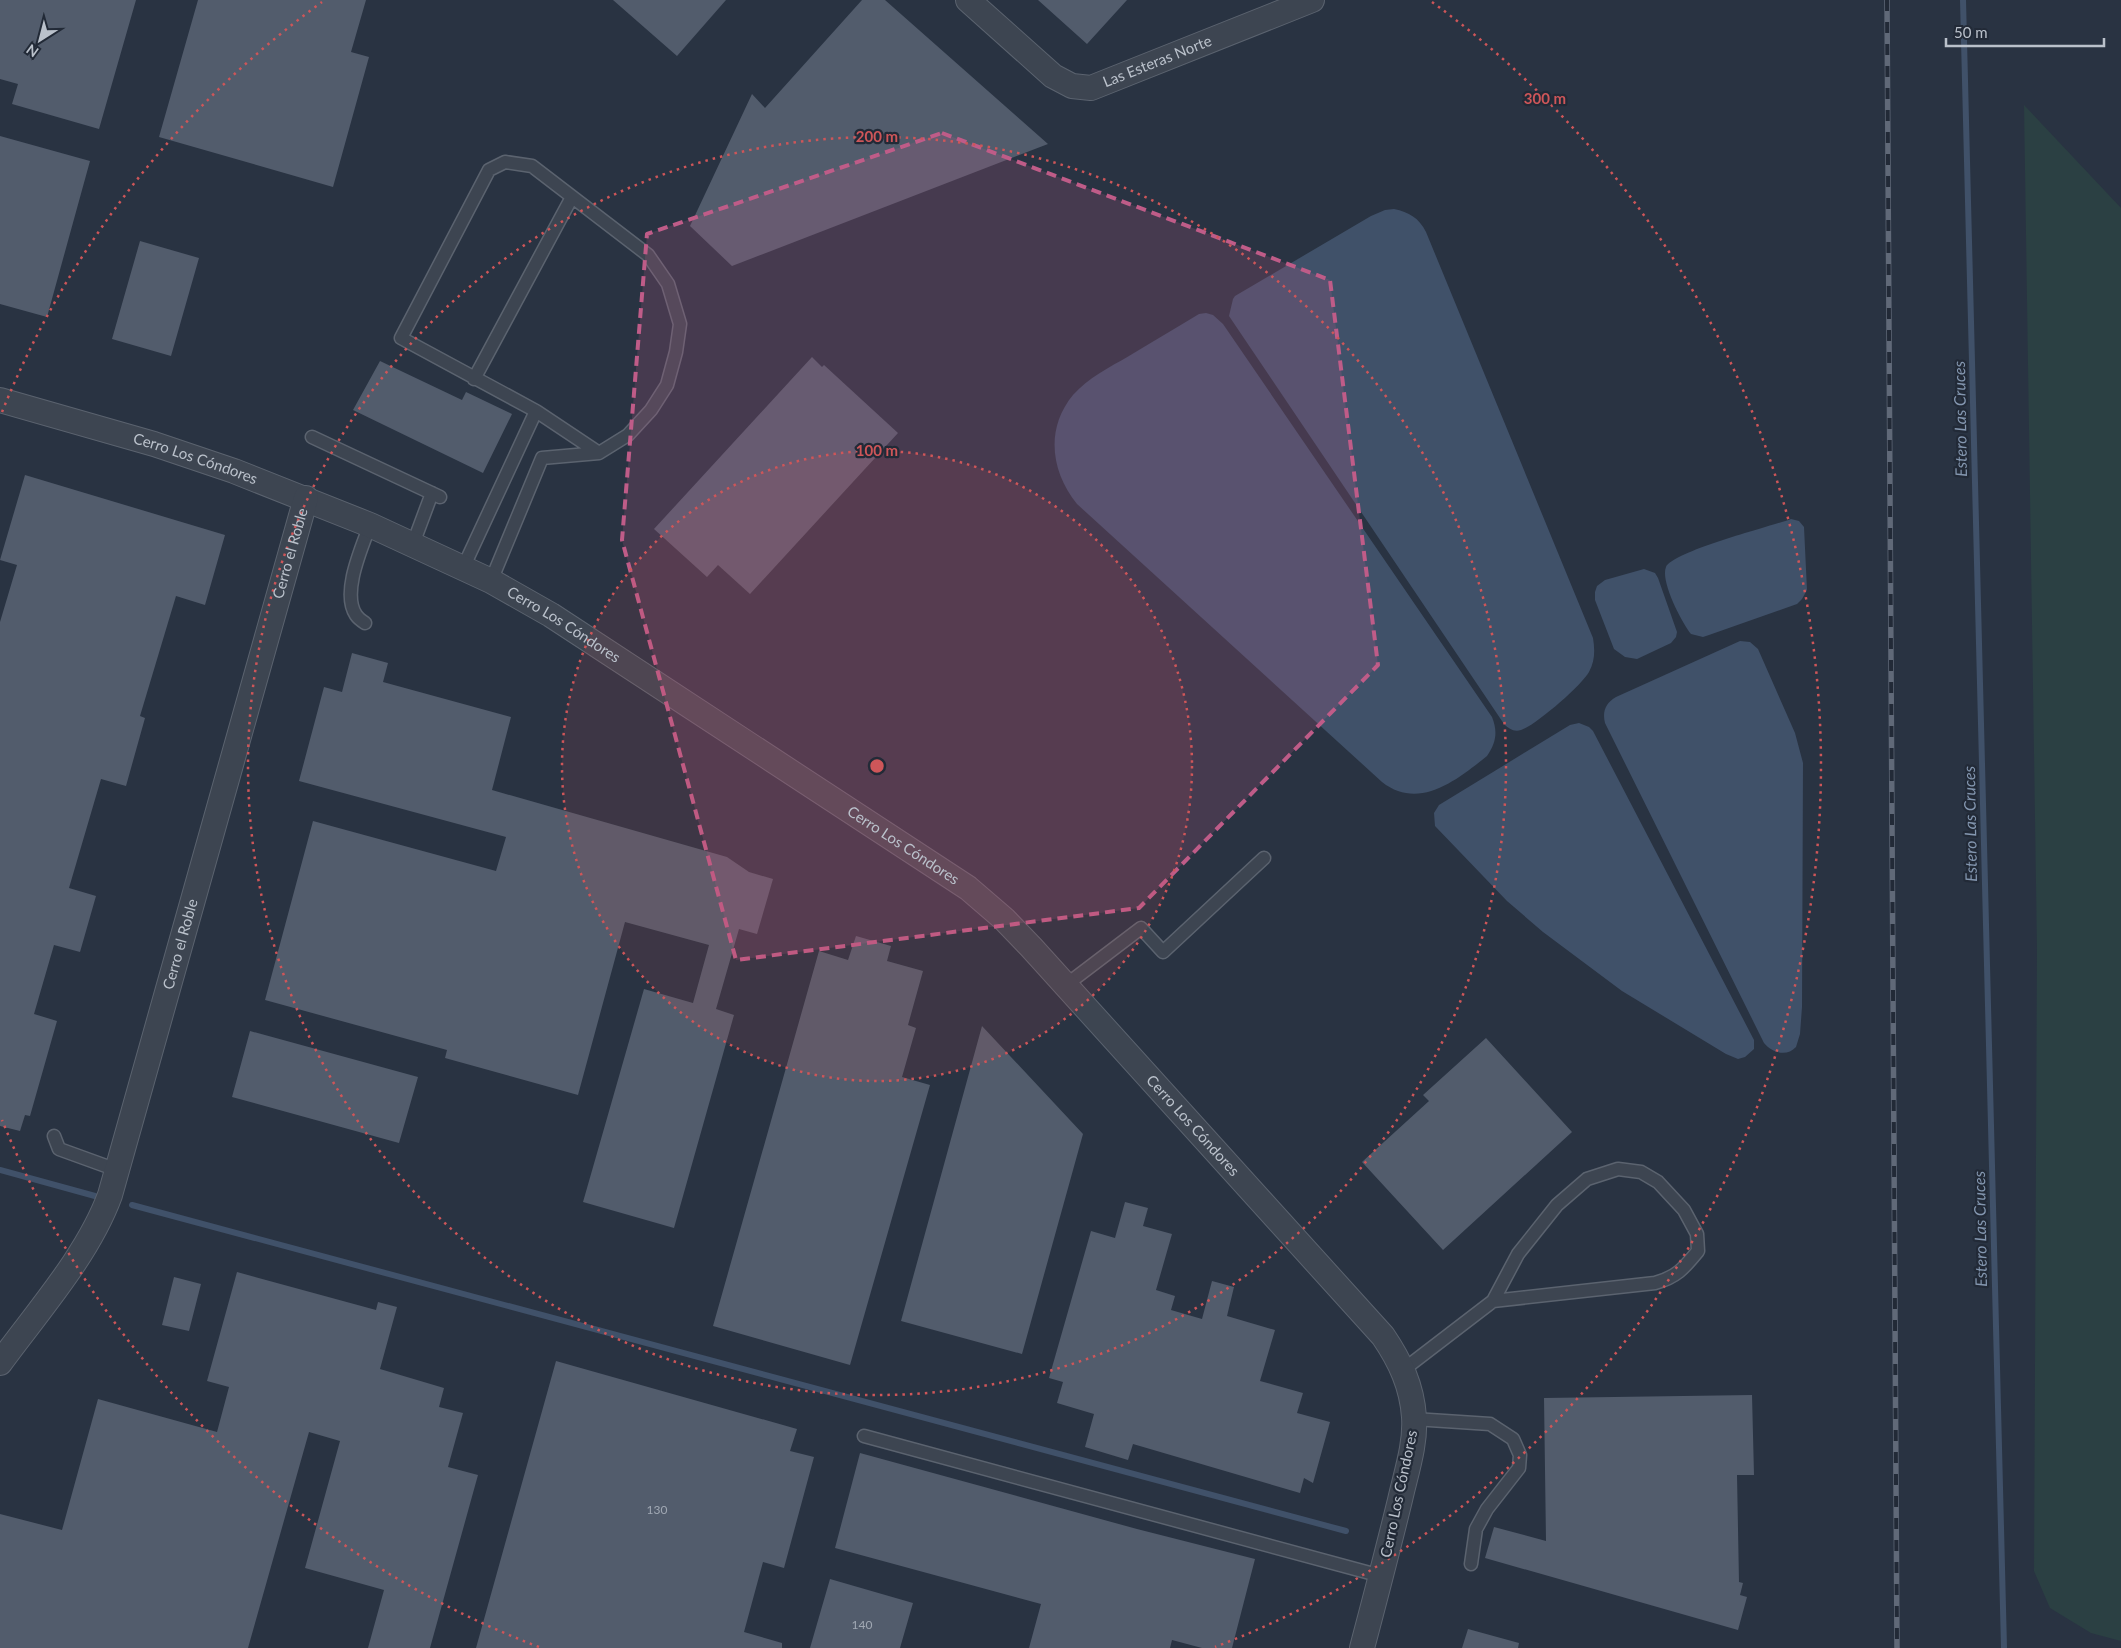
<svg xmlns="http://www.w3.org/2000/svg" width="2121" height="1648" font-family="Lato,sans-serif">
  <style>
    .green { fill: #2b4043 }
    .water { fill: #405169 }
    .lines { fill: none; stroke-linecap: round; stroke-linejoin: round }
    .stream { stroke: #405169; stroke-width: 6 }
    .building { fill: #525c6c }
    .lane-casing { stroke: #5b636f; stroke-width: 15 }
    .street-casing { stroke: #5b636f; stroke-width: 26 }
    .lane { stroke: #3d4551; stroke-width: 12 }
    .street { stroke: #3d4551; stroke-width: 24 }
    .rail-casing { stroke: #606978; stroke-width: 5.5 }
    .rail { stroke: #222a37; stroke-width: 4; stroke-dasharray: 11; stroke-linecap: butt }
    .marked { fill: #bf5c88; fill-opacity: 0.2; stroke: #bf5c88; stroke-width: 4; stroke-dasharray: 10 6; stroke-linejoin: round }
    .ring { fill: none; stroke: #ce5659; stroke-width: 2.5; stroke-dasharray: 2.5 5 }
    .labels { text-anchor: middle; stroke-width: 4.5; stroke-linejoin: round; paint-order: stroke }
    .number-label { font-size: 12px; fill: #a0a8b3 }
    .street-label { font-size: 15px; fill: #bac1cb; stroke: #222a37 }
    .water-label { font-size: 16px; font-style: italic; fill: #8497b0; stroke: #222a37 }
    .centre { fill: #ce5659; stroke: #222a37; stroke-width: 2.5 }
    .ring-label { font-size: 15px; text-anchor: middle; font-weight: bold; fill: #ce5659; stroke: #222a37; stroke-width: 4.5; stroke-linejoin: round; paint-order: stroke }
  </style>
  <rect width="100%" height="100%" fill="#293342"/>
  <!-- green -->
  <path class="green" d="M2024 105 2121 208V1641L2091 1633 2050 1608 2034 1571 2037 948Z"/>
  <!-- water -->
  <path class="water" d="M1394 209C1409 212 1419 218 1426 232L1593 638C1595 650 1595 661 1589 672 1582 685 1535 726 1521 730 1514 732 1509 729 1504 724L1229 316 1233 299 1235 296 1371 216 1385 210Z
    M1206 313 1213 315 1223 324 1492 717C1498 732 1496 743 1487 756 1457 780 1419 811 1382 782L1077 504C1051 472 1045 429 1073 395 1088 378 1110 367 1129 356 1152 342 1176 328 1199 314Z
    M1791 519 1799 521 1804 527 1807 590 1802 599 1797 604 1709 635 1703 637 1691 634C1682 623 1660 581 1666 567 1674 551 1769 527 1791 519Z
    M1644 569 1655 573 1658 578 1677 632 1676 637 1671 643 1637 659 1625 657 1614 649 1595 600V592L1597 586 1605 580Z
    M1740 641 1750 642 1758 649 1795 733 1803 763 1802 1007 1800 1034 1796 1047C1787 1057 1772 1053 1764 1043L1605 723C1602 711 1606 703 1616 697Z
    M1579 723 1589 727 1593 731 1754 1040V1049L1745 1057 1738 1059 1726 1054 1622 991 1543 932 1507 901 1435 826 1434 813 1439 805 1570 725Z"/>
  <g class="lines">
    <!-- stream -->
    <path class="stream" d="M1963 0 2004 1648
      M0 1170 95 1196
      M132 1205 1346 1531"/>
  </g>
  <!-- building -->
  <path class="building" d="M0 0H136L99 129 12 104 18 84 0 79Z
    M198 0H366L351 52 369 57 333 187 159 137Z
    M613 0H726L677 56Z
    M862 0H885L1048 144 732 266 690 226 752 94 765 108Z
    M1038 0H1127L1087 44Z
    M0 136 90 161 47 317 0 304Z
    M140 241 199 258 171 356 112 339Z
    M812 357 822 367 824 365 898 433 750 594 718 565 707 577 654 529Z
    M380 361 462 400 466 392 512 414 483 473 353 410Z
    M25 475 225 535 205 605 176 596 140 716 145 718 126 786 101 779 69 888 96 896 80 952 54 945 34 1014 57 1021 30 1116 25 1115 20 1131 0 1126V622L17 565 0 560Z
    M352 653 388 663 383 682 511 717 492 790 727 857 749 872 773 879 757 934 739 929 716 1009 734 1015 674 1228 583 1202 644 989 693 1003 709 945 625 922 578 1095 445 1058 447 1050 265 1000 313 821 496 871 506 837 299 781 324 687 342 692Z
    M856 936 891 946 887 961 923 971 908 1025 916 1028 902 1077 930 1085 850 1365 713 1326 819 951 848 960Z
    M982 1026 1083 1134 1022 1354 901 1321Z
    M250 1031 418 1077 399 1143 232 1097Z
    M1486 1038 1572 1132 1443 1250 1362 1162 1429 1101 1423 1095Z
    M1125 1202 1148 1208 1143 1226 1172 1234 1156 1290 1175 1296 1171 1310 1202 1319 1212 1281 1234 1287 1227 1316 1275 1330 1260 1381 1303 1393 1297 1413 1330 1422 1313 1483 1304 1478 1300 1493 1133 1444 1128 1460 1085 1447 1094 1414 1057 1403 1063 1382 1049 1378 1091 1231 1115 1238Z
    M237 1272 376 1310 378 1302 397 1307 380 1369 444 1388 439 1407 463 1413 448 1467 478 1475 430 1648H368L384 1590 305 1568 340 1441 309 1432 248 1648H0V1514L62 1530 98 1399 217 1432 229 1387 207 1381Z
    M174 1277 201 1284 189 1331 162 1325Z
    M556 1361 797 1429 790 1451 814 1457 784 1568 763 1562 744 1632 782 1643V1648H476Z
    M1752 1395 1754 1475H1737L1739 1582 1743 1583 1740 1595 1747 1597 1738 1630 1485 1558 1494 1527 1546 1541 1544 1398Z
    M860 1453 1137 1529 1255 1559 1232 1648H1202L1172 1640 1170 1648H1029L1041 1604 835 1548Z
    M830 1579 913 1603 900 1648H810Z
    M1468 1629 1519 1643 1518 1648H1462Z"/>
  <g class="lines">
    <defs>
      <path id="lane" d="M474 379 572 197
        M312 437 440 497
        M413 544 432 493
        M463 568 536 411
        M491 581 542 458 599 453 628 435 651 410 667 385 676 352 680 324 668 284 648 255 532 166 505 162 489 170 401 338 536 411 599 453
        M365 623C362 621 358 618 356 615 341 593 362 547 370 525
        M1066 985 1141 928 1163 952 1264 858
        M54 1136 59 1149 117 1170
        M1403 1370 1493 1301 1518 1254 1557 1205 1587 1179 1618 1169 1641 1172 1658 1182 1684 1210 1697 1234 1698 1251C1684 1268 1677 1277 1655 1283L1493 1301
        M1414 1419 1490 1424 1513 1439 1520 1455 1519 1468 1487 1509 1476 1529 1471 1564
        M864 1436 1381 1576"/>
      <g id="street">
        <path id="s1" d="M968 0 1053 76 1072 86 1091 88 1312 0"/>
        <path id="s2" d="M0 400 154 444 234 471 370 525 491 581 551 615 968 888 1004 919 1031 947 1383 1336C1400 1361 1412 1386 1414 1417 1416 1444 1406 1473 1400 1500 1388 1549 1375 1599 1362 1648"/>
        <path id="s3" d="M0 1363C38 1311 88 1255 110 1195L306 498"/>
      </g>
    </defs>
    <!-- lane casing -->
    <use href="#lane" class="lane-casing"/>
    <!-- street casing -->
    <use href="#street" class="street-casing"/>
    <!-- lane -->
    <use href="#lane" class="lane"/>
    <!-- street -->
    <use href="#street" class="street"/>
    <defs>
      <path id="rail" d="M1887 0 1897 1648"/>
    </defs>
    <!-- rail casing -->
    <use href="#rail" class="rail-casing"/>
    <!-- rail -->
    <use href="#rail" class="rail"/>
  </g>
  <!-- marked area -->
  <path class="marked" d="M942 133 1330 280 1378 665 1139 908 736 960 622 540 647 234Z"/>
  <!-- distance rings -->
  <circle cx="877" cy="766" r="315" fill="#ce5659" fill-opacity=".12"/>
  <g class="ring">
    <circle cx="877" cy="766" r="315"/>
    <circle cx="877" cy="766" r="629"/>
    <path d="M539 1647A944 944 0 0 1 2 1120M2 412A944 944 0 0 1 322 2M1432 2A944 944 0 0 1 1215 1647"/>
  </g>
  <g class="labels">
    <!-- number labels -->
    <g class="number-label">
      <text x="657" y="1514">130</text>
      <text x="862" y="1629">140</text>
    </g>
    <!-- street labels -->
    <g class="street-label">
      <text dy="5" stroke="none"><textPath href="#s1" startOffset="226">Las Esteras Norte</textPath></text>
      <text dy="5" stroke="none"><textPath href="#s2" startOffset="204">Cerro Los Cóndores</textPath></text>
      <text dy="5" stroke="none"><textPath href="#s3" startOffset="868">Cerro el Roble</textPath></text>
      <text dy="5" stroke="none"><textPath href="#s2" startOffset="609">Cerro Los Cóndores</textPath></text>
      <text dy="5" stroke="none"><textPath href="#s2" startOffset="1014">Cerro Los Cóndores</textPath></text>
      <text dy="5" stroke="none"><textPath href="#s3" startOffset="462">Cerro el Roble</textPath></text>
      <text dy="5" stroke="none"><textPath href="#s2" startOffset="1419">Cerro Los Cóndores</textPath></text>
      <text transform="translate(1399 1494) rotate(-78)" y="5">Cerro Los Cóndores</text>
    </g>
    <!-- water labels -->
    <g class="water-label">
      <text transform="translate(1960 419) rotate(-91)" y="6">Estero Las Cruces</text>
      <text transform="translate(1970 824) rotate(-91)" y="6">Estero Las Cruces</text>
      <text transform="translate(1980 1229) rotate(-91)" y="6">Estero Las Cruces</text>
    </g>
  </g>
  <circle cx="877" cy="766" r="8" class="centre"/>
  <g class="ring-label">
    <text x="1545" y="104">300 m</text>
    <text x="877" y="142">200 m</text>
    <text x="877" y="456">100 m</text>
  </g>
  <!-- north arrow -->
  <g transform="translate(40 40) rotate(216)" stroke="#222a37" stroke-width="4" paint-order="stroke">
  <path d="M0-4L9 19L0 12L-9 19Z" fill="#bac1cb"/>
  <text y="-8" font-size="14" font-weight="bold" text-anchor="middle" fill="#bac1cb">N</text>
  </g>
  <!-- scale -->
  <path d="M1946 38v8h158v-8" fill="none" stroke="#bac1cb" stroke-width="2.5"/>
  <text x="1954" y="38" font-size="15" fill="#bac1cb" stroke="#222a37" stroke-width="4" paint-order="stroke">50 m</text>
</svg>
